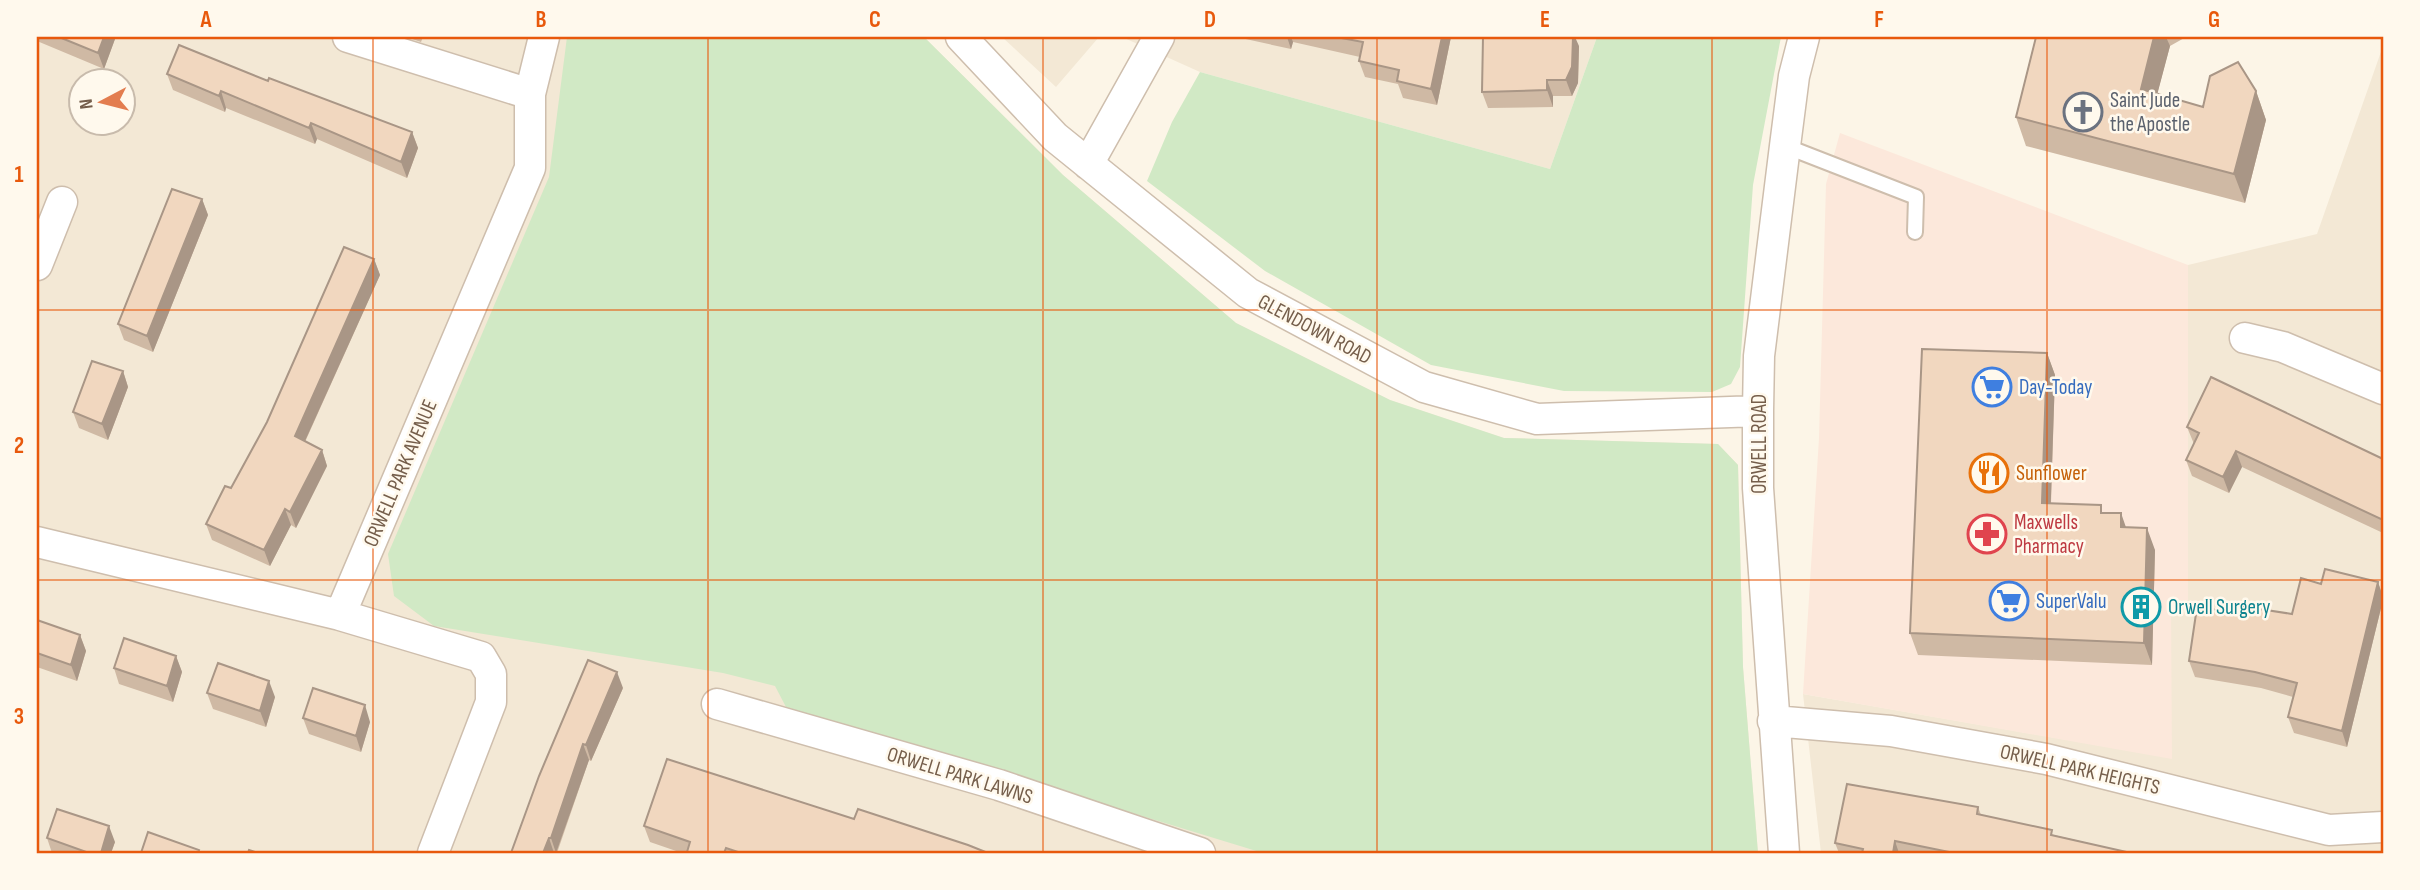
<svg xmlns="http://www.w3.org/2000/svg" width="2420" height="890" font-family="'Sofia Sans Condensed',sans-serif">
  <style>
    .residential { fill: #f3e8d5; fill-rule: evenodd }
    .commercial { fill: #fce8db }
    .green { fill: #d1e9c5 }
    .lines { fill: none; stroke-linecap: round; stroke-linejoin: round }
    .service-casing { stroke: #cebead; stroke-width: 18 }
    .minor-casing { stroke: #cebead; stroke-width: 33 }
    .service { stroke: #fff; stroke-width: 14 }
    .minor { stroke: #fff; stroke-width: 30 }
    .wall { fill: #cfb9a4 }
    .shaded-wall { fill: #a99686 }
    .building { fill: #f1d7bf; stroke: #a99686; stroke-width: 2 }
    .grid { fill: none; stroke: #e8590c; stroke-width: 2; stroke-opacity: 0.55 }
    .labels { text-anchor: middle; stroke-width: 5; stroke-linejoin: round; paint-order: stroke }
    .worship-label { font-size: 21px; fill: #5b616d; stroke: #fff9ed; text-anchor: start }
    .street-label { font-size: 21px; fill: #755e4b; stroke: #fff9ed }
    .shop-label { font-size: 21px; fill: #366cbe; stroke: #fff9ed; text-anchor: start }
    .food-label { font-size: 21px; fill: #c56008; stroke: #fff9ed; text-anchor: start }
    .health-label { font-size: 21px; fill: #be3a42; stroke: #fff9ed; text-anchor: start }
    .culture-label { font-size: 21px; fill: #0d838f; stroke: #fff9ed; text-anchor: start }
    .neatline { fill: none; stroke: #e8590c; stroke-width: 2.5 }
    .grid-label { font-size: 23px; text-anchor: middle; font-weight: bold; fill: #e8590c }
  </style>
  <rect width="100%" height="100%" fill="#fcf5e7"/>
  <!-- residential -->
  <path class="residential" d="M37 37H924L1063 175 1236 323 1390 400 1504 438 1718 444 1738 465 1743 667 1758 853H37ZM80 80H122V122H80Z
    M1002 37H1099L1056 87Z
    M1122 37H1597L1550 169 1200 72Z
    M2383 46V853H1821L1803 694 2171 758V606H2188V265L2317 234Z"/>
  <!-- commercial -->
  <path class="commercial" d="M1840 133 2188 265V606H2171L2172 759 1803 694 1819 438 1826 184Z"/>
  <!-- green -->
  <path class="green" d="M567 37H924L1063 175 1236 323 1390 400 1504 438 1718 444 1738 465 1743 667 1758 853H1263L786 707 775 686 723 673 434 626 394 596 388 554 549 177Z
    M1597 37H1781L1753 185 1740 367 1731 384 1712 392 1564 391 1431 365 1265 271 1147 181 1172 122 1200 72 1550 169Z"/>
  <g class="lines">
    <defs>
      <path id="service" d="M1785 146 1916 197 1915 232"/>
      <path id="minor" d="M348 37 530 94
        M961 37 1055 137 1248 293 1424 387 1537 419 1758 411
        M1088 164 1159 37
        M37 265 62 202
        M2245 338 2283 347 2383 389
        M37 542 340 615 530 168V94L544 37
        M340 615 481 657 491 674V702L433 853
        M717 704 999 785 1200 853
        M1773 721 1891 731 2046 759 2329 830 2383 827
        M1784 853 1758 488V411L1759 356 1785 146 1794 76 1804 37"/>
    </defs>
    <!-- service casing -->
    <use href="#service" class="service-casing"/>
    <!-- minor casing -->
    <use href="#minor" class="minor-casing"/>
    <!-- service -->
    <use href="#service" class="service"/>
    <!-- minor -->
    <use href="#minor" class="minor"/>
  </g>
  <!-- wall -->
  <path class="wall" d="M37 37H114L115 39 104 69 37 41Z
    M406 37H423L421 42Z
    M1241 37H1451L1437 105 1403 98 1398 84 1365 77 1359 61 1360 57 1293 42 1291 49 1241 38Z
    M2036 37H2186L2170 46 2157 94 2203 107 2256 91 2266 120 2245 203 2026 146 2016 117Z
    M1579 46 1578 83 1572 96H1553V107L1488 108 1482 92Z
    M167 74 412 132 418 148 407 178 317 139 315 144 226 108 225 112 173 90Z
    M202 199 208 215 153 352 124 340 118 324Z
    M374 259 380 275 305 442 322 450 327 466 296 528 291 525 270 566 212 540 206 524 231 488Z
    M2047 353 2055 375 2051 504 2104 513 2126 527 2155 550 2152 665 1918 655 1910 633Z
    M123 371 128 387 108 440 79 428 73 412Z
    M2187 427 2383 459V533L2242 467 2229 493 2192 476 2186 460 2194 444Z
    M2378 582 2383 597V600L2347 747 2294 733 2288 717 2293 697 2261 688 2195 677 2189 661 2232 612 2292 614 2321 584Z
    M37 620 80 635 86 651 77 681 37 667Z
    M176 656 182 672 173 702 119 684 114 668Z
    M623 688 591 761 589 760 557 853H511L539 776Z
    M207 693 275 697 266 727 213 709Z
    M303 718 370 722 361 752 309 734Z
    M1978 807 1981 815 2054 835 2131 853H1839L1835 843Z
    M854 819 988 853H682L650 842 644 826Z
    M47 838 115 842 111 853H52Z"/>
  <!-- shaded-wall -->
  <path class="shaded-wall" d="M104 37H114L115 39 104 69 98 53Z
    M1287 37H1291L1293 42 1291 49Z
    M1442 37H1451L1437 105 1431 89Z
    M1573 37H1575L1579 46 1578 83 1572 96 1566 80Z
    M2154 37H2166L2170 46 2151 118 2141 89Z
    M1547 80 1553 96V107L1547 90Z
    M221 91 226 108 225 112 219 96Z
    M2256 91 2266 120 2245 203 2234 174Z
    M311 123 317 139 315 144 309 128Z
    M412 132 418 148 407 178 401 162Z
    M202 199 208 215 153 352 147 336Z
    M374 259 380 275 300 452 295 436Z
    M2047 353 2055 375 2050 526 2042 503Z
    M123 371 128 387 108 440 102 424Z
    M322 450 327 466 296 528 290 512Z
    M2236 451 2242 467 2229 493 2223 477Z
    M285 509 291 525 270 566 264 550Z
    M2121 513 2129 536 2121 527Z
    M2147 528 2155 550 2152 665 2144 643Z
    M2378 582 2383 597V600L2347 747 2342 731Z
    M80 635 86 651 77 681 71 665Z
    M176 656 182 672 173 702 167 686Z
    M617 672 623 688 591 761 586 745Z
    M269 681 275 697 266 727 260 711Z
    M365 705 370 722 361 752 356 736Z
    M583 744 589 760 556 853 551 838Z
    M109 826 115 842 111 853H101Z
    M549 838 554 853H543Z
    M1895 841 1899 853H1893Z"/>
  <!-- building -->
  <path class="building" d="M59 37H104L98 53Z
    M1336 37H1442L1431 89 1397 81 1399 70 1359 61 1363 42Z
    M1483 37H1573L1572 67 1566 80H1547V90L1482 92Z
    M2036 37H2154L2141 89 2203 107 2210 76 2238 62 2256 91 2234 174 2016 117Z
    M179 45 268 81 269 78 412 132 401 162 311 123 309 128 221 91 219 96 167 74Z
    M172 189 202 199 147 336 118 324Z
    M344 247 374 259 295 436 322 450 290 512 285 509 264 550 206 524 225 486 231 488 267 422Z
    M1922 349 2047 353 2042 503 2101 505V513H2121V527L2147 528 2144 643 1910 633Z
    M92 361 123 371 102 424 73 412Z
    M2211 377 2383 459V520L2236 451 2223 477 2186 460 2199 433 2187 427Z
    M2325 569 2378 582 2342 731 2288 717 2297 683 2255 672 2189 661 2197 607 2232 612 2234 605 2292 614 2301 578 2321 584Z
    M37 620 80 635 71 665 37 653Z
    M124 638 176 656 167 686 114 668Z
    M588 660 617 672 586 745 583 744 551 838H549L543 853H511L539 776Z
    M218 663 269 681 260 711 207 693Z
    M313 688 365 705 356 736 303 718Z
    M667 759 854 819 858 809 968 845 988 853H741L726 848 724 853H690L687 852 690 842 644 826Z
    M1847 784 1978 807 1977 814 2052 830 2051 835 2131 853H1954L1895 841 1893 853H1862L1863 849 1835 843Z
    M57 809 109 826 101 853H89L47 838Z
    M148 832 199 850 198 853H141Z
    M249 850 258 853H248Z"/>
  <!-- grid -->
  <path class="grid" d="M373 37V853M708 37V853M1043 37V853M1377 37V853M1712 37V853M2047 37V853M37 310H2383M37 580H2383"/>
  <!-- icons -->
  <defs>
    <symbol id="church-ring" viewBox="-11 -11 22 22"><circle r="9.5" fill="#fff9ed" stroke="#6b7280" stroke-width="1.5"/><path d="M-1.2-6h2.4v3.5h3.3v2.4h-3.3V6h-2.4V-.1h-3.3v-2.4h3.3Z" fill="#6b7280"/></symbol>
    <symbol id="supermarket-ring" viewBox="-11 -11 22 22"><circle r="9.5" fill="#fff9ed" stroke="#3f7fe0" stroke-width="1.5"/><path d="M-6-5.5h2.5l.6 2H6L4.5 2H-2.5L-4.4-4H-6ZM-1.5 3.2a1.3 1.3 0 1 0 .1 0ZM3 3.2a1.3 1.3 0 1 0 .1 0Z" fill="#3f7fe0"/></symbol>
    <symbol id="restaurant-ring" viewBox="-11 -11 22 22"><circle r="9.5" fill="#fff9ed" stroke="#e8710a" stroke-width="1.5"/><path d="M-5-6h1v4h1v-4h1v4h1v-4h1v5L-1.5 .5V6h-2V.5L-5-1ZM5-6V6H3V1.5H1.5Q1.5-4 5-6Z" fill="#e8710a"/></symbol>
    <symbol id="pharmacy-ring" viewBox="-11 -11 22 22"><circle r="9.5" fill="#fff9ed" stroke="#e0444e" stroke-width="1.5"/><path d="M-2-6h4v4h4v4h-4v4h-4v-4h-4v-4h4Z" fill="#e0444e"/></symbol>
    <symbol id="building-ring" viewBox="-11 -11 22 22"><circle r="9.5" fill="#fff9ed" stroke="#0f9aa8" stroke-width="1.5"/><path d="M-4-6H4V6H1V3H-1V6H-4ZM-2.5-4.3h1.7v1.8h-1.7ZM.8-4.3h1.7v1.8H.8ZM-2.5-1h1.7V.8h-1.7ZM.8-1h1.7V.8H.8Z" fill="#0f9aa8"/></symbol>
  </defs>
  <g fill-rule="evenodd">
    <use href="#church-ring" x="2061" y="90" width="44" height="44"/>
    <use href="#supermarket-ring" x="1970" y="365" width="44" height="44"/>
    <use href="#restaurant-ring" x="1967" y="451" width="44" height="44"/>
    <use href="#pharmacy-ring" x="1965" y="512" width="44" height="44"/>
    <use href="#supermarket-ring" x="1987" y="579" width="44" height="44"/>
    <use href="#building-ring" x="2119" y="585" width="44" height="44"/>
  </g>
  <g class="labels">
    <!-- worship labels -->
    <g class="worship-label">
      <text x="2110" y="107">Saint Jude<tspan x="2110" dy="24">the Apostle</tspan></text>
    </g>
    <!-- street labels -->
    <g class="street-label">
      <text transform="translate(1315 329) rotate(28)" y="7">GLENDOWN ROAD</text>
      <text transform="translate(1759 444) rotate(-90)" y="7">ORWELL ROAD</text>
      <text transform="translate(400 473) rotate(-67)" y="7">ORWELL PARK AVENUE</text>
      <text transform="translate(2080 769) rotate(13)" y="7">ORWELL PARK HEIGHTS</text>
      <text transform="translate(960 775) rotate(17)" y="7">ORWELL PARK LAWNS</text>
    </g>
    <!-- shop labels -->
    <g class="shop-label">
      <text x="2019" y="394">Day-Today</text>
      <text x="2036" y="608">SuperValu</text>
    </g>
    <!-- food labels -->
    <g class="food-label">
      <text x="2016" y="480">Sunflower</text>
    </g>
    <!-- health labels -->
    <g class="health-label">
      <text x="2014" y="529">Maxwells<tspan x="2014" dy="24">Pharmacy</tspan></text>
    </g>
    <!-- culture labels -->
    <g class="culture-label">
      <text x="2168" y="614">Orwell Surgery</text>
    </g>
  </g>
  <!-- border -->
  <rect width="2420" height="890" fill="none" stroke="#fff9ed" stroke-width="77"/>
  <!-- north arrow -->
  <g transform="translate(102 102) rotate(263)"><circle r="33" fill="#fff9ed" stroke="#c8bbac" stroke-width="2"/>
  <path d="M0-5L12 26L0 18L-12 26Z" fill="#e37d4f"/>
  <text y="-10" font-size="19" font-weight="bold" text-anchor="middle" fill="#755e4b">N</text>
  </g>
  <rect x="38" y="38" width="2344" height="814" class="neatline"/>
  <g class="grid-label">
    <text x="206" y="27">A</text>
    <text x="541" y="27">B</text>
    <text x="875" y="27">C</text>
    <text x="1210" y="27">D</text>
    <text x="1545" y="27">E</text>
    <text x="1879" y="27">F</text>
    <text x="2214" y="27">G</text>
    <text x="19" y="182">1</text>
    <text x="19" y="453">2</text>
    <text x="19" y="724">3</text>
  </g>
</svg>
